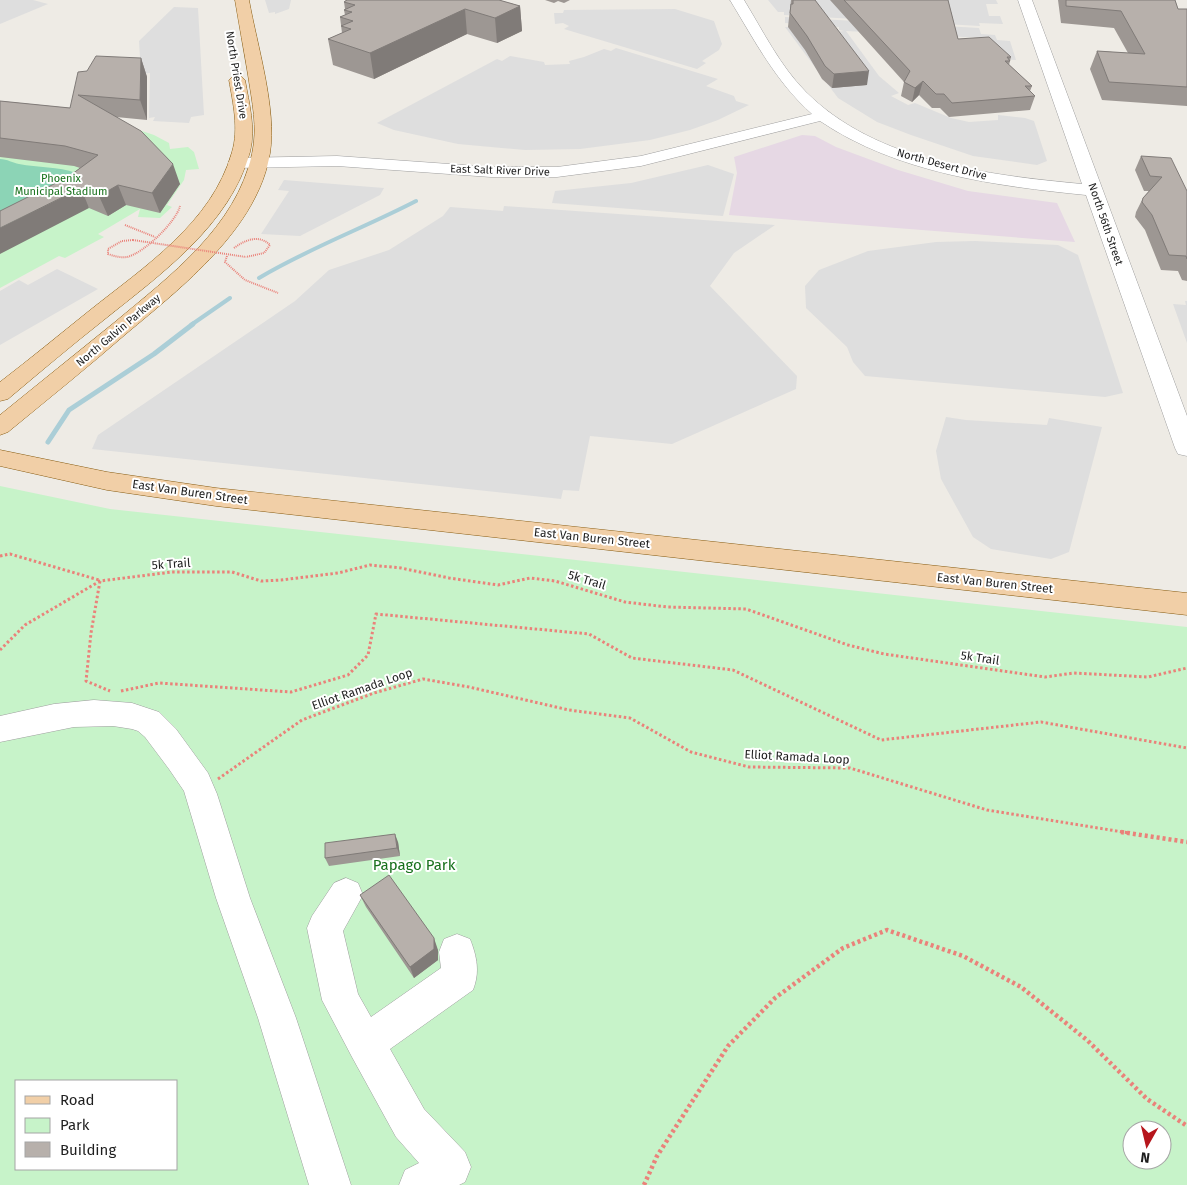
<svg xmlns="http://www.w3.org/2000/svg" width="1187" height="1185" font-family="'Fira Sans',sans-serif">
  <style>
    .industrial { fill: #e6d8e4 }
    .park { fill: #c7f3c9; fill-rule: evenodd }
    .pitch { fill: #8cd4b6 }
    .parking { fill: #dedede }
    .lines { fill: none; stroke-linecap: round; stroke-linejoin: round }
    .stream-far1 { stroke: #abced7; stroke-width: 4 }
    .stream { stroke: #abced7; stroke-width: 5 }
    .minor-casing { stroke: #9f9f9f; stroke-width: 1 }
    .major-casing { stroke: #885c11; stroke-width: 1 }
    .path-far2 { stroke: #ea827a; stroke-width: 2; stroke-dasharray: 1 1; stroke-linecap: butt }
    .path-far1 { stroke: #ea827a; stroke-width: 3; stroke-dasharray: 2.5 2.5; stroke-linecap: butt }
    .path { stroke: #ea827a; stroke-width: 4.5; stroke-dasharray: 3 3; stroke-linecap: butt }
    .minor { fill: #fff; fill-rule: evenodd }
    .major { fill: #f1cfa7; fill-rule: evenodd }
    .path-bridge { stroke: #ea827a; stroke-width: 2; stroke-dasharray: 1 1; stroke-linecap: butt }
    .wall { fill: #9d9793 }
    .shaded-wall { fill: #807b78 }
    .building { fill: #b7b0ab; stroke: #807b78 }
    .labels { text-anchor: middle; stroke-width: 4; stroke-linejoin: round; paint-order: stroke }
    .far-street-label { font-size: 11px; fill: #1e1e1e; stroke: #fff }
    .far-park-label { font-size: 11px; fill: #18711c; stroke: #fff }
    .street-label { font-size: 12px; fill: #1e1e1e; stroke: #fff }
    .near-park-label { font-size: 15px; fill: #18711c; stroke: #fff }
  </style>
  <rect width="100%" height="100%" fill="#eeebe5"/>
  <!-- industrial -->
  <path class="industrial" d="M802 135 815 136 836 147 898 170 968 191 1057 203 1075 242 729 215 737 173 734 157Z"/>
  <!-- park -->
  <path class="park" d="M0 113 139 130 154 135 169 143 170 149 188 147 194 152 199 169 186 170 184 180 167 205 172 207 160 218 138 217 140 209 98 234 104 237 65 258 59 256 0 288Z
    M0 486 110 509 1187 627V1185H0ZM16 1081H176V1169H16ZM1132 1130H1162V1160H1132Z"/>
  <!-- pitch -->
  <path class="pitch" d="M0 159C7 159 13 163 19 164 38 168 58 166 76 173L0 232Z"/>
  <!-- parking -->
  <path class="parking" d="M0 0H33L48 4 0 24Z
    M265 0H291L289 9 275 14V12L269 13Z
    M768 0H996L998 4H986L989 16H1000L1003 24 979 23 980 26 784 15V12H778Z
    M174 7 198 8 204 115 191 117 189 123 153 121 155 117 149 118 150 73 141 74 139 41Z
    M675 9 714 21 722 44 719 50 702 61 706 63 697 69 564 29 569 26 563 23 555 24 554 13H563L564 10Z
    M785 17 979 28 981 34 995 35 997 40 1010 41 1016 60 999 59 983 38 846 31 879 76 899 93 891 96 908 105 915 103 951 118 969 122 998 120V115L1025 118 1034 121 1047 161 1037 165 973 156 911 135 877 122 838 98 785 27 831 29 836 32 844 31 839 30V27L785 23Z
    M616 48 718 79 706 86 734 96 736 101 749 105 718 120 690 130 650 140 580 149 525 150 458 144 394 130 377 123 497 59 502 61 510 56 544 62 545 65 570 64 569 61 584 57 604 49 611 51Z
    M708 165 734 174 723 216 552 203 555 191 631 183Z
    M284 180 384 188 380 195 300 236 261 234 289 191 278 190Z
    M504 206 775 225 734 253 710 286 797 376 796 389 672 444 590 436 579 491 563 490 561 499 92 449 98 435 295 301 329 270 389 250 443 216 450 207 503 211Z
    M975 241 1058 245 1078 255 1123 393 1105 397 865 376 853 362 847 347 806 308 805 286 819 270 868 251 936 242Z
    M57 269 98 289 0 345V291L19 280 28 285Z
    M1185 301H1187V343L1173 304 1186 305Z
    M946 417 966 420 1047 425 1049 418 1102 427 1069 552 1051 559 991 549 973 537 941 479 936 451Z"/>
  <g class="lines">
    <!-- stream-far1 -->
    <path class="stream-far1" d="M259 278C309 248 364 228 416 201
      M191 325 230 298"/>
    <!-- stream -->
    <path class="stream" d="M48 442 69 410 154 354 193 324"/>
    <defs>
      <path id="minor" d="M730 0H744C763 31 780 66 806 92 876 162 988 175 1082 184L1018 0H1032L1187 416V456L1178 454 1175 448 1086 195C996 186 897 173 820 121L641 166 557 177H491L337 166 237 168 231 167 228 163 231 159 237 158 337 156 491 167H557L641 156 812 114C776 82 755 41 730 0Z
        M94 700 132 703 159 712 176 729 208 773 217 794 250 898 296 1018 351 1185H309L258 1018 216 898 184 791 169 769 145 737 138 731 132 729 113 726 74 727 0 742V716L54 704Z
        M346 878 358 883 363 895 343 931 358 994 371 1017 441 968 439 952 444 939 457 934 470 939C477 957 480 972 473 990L390 1049 424 1109 465 1152 471 1167 465 1182 459 1185H399L405 1170 419 1163 396 1137 352 1057 322 1000 307 928 312 916 334 883Z"/>
      <path id="major" d="M235 0H249C257 45 277 109 270 153 258 228 182 287 127 333 88 367 48 399 8 432L0 435V415C38 384 77 353 115 322 170 276 236 227 252 154 258 127 252 102 248 75 244 50 239 25 235 0Z
        M237 75 242 77 245 80C249 103 256 128 250 152 230 225 161 274 105 319 72 345 40 372 8 399L0 401V382C30 359 59 335 89 311 144 267 212 223 232 152 239 129 233 103 229 80L232 77Z
        M0 450 107 472 216 488 1187 593V615L216 506 107 490 0 466Z"/>
    </defs>
    <!-- minor casing -->
    <use href="#minor" class="minor-casing"/>
    <!-- major casing -->
    <use href="#major" class="major-casing"/>
    <!-- path-far2 -->
    <path class="path-far2" d="M125 225 155 237
      M133 240 122 241 108 249V254C114 256 120 258 127 257 144 253 176 222 180 206
      M234 248C245 240 259 234 270 245L264 253 246 257
      M227 256 225 262 245 280 278 293"/>
    <!-- path-far1 -->
    <path class="path-far1" d="M0 556 10 554 99 580
      M100 581 91 633 86 681 110 691
      M0 650 25 625 100 581 172 572H232L261 581 281 580 338 573 370 565 401 568 449 578 498 585 530 578 555 581 625 602 667 607 746 609 848 645 884 654 1045 677 1074 673 1148 677 1187 668
      M121 691 159 683 291 692 348 675 368 655 376 614 589 634 632 658 733 670 881 740 1041 722 1187 748
      M218 779 302 720 374 693 423 679 469 687 569 710 630 718 691 752 749 767 850 768 987 810 1129 833"/>
    <!-- path -->
    <path class="path" d="M1121 832 1187 842
      M644 1185 657 1156 728 1046 775 998 843 948 887 930 963 956 1021 987 1087 1040 1147 1099 1187 1126"/>
    <!-- minor -->
    <use href="#minor" class="minor"/>
    <!-- major -->
    <use href="#major" class="major"/>
    <!-- path-bridge -->
    <path class="path-bridge" d="M133 240 246 257"/>
  </g>
  <!-- wall -->
  <path class="wall" d="M345 0H499L520 6 522 31 497 43 467 34 374 79 333 65 328 39 342 33 340 17 345 15 344 10 345 9 344 2 346 1Z
    M545 0H570L564 3 558 1 554 3Z
    M791 0H815L867 85 832 88 822 79 805 50 788 27Z
    M830 0H948L958 39 1011 57 1009 65 1032 86 1030 91 1035 96 1030 110 949 117 940 108H932L919 95 912 102 901 96 904 82Z
    M1058 0H1175L1178 9H1187V106L1102 100 1090 69 1097 51 1128 53 1114 28 1061 23Z
    M141 58 147 77V120L116 117 180 184 160 213 126 205 108 216 89 208 68 177 80 168 74 166 0 157V101L70 108 87 71Z
    M1141 156 1187 191V281L1182 280 1178 271 1161 270 1145 230 1135 217 1136 212 1143 198 1149 191H1144L1135 170Z
    M398 842 400 856 329 866 325 858Z
    M360 895 438 950V960L414 978 366 907Z"/>
  <!-- shaded-wall -->
  <path class="shaded-wall" d="M520 6 522 31 497 43 495 18Z
    M465 9 467 34 374 79 370 53Z
    M141 58 147 77V120L140 100Z
    M869 71 867 85 832 88 834 74Z
    M923 81 919 95 912 102 915 88Z
    M173 164 180 184 160 213 152 193Z
    M118 185 126 205 108 216 99 196Z
    M81 188 89 208 0 254V228Z
    M395 834 398 842 400 856 397 848Z
    M434 938 438 950V960L414 978 410 967Z"/>
  <!-- building -->
  <path class="building" d="M347 0H499L520 6 495 18 465 9 370 53 328 39 351 29 341 26 353 21 340 17 352 12 344 10 355 5 344 2Z
    M793 0H815L869 71 834 74 825 66 807 36 790 13 791 4H793Z
    M844 0H948L958 39 989 37 1011 57H1007L1010 61H1005L1032 86H1025L1035 96 952 103 944 94H936L923 81 915 88 904 82 910 71Z
    M1066 0H1175L1178 9H1187V87L1109 82 1097 51 1145 54 1121 11 1066 6Z
    M96 56 141 58 140 100 78 95 141 131 173 164 152 193 118 185 99 196 81 188 0 228V211L68 177 98 155 65 146 0 138V101L70 108 78 72 87 71Z
    M1141 156 1171 158 1187 191V259L1186 256 1169 255 1152 215 1142 202 1143 198 1162 177 1150 176Z
    M395 834 397 848 325 858V843Z
    M389 875 434 938V949L410 967 360 895Z"/>
  <g class="labels">
    <!-- far-street labels -->
    <g class="far-street-label">
      <text transform="translate(237 75) rotate(81)" y="4">North Priest Drive</text>
      <text transform="translate(942 164) rotate(15)" y="4">North Desert Drive</text>
      <text transform="translate(500 170) rotate(2)" y="4">East Salt River Drive</text>
      <text transform="translate(1106 224) rotate(71)" y="4">North 56th Street</text>
      <text transform="translate(118 330) rotate(-40)" y="4">North Galvin Parkway</text>
    </g>
    <!-- far-park labels -->
    <g class="far-park-label">
      <text x="61" y="182">Phoenix<tspan x="61" dy="13">Municipal Stadium</tspan></text>
    </g>
    <!-- street labels -->
    <g class="street-label">
      <text transform="translate(190 492) rotate(8)" y="4">East Van Buren Street</text>
      <text transform="translate(592 538) rotate(6)" y="4">East Van Buren Street</text>
      <text transform="translate(171 564) rotate(-4)" y="4">5k Trail</text>
      <text transform="translate(587 580) rotate(17)" y="4">5k Trail</text>
      <text transform="translate(995 583) rotate(6)" y="4">East Van Buren Street</text>
      <text transform="translate(980 658) rotate(8)" y="4">5k Trail</text>
      <text transform="translate(362 689) rotate(-19)" y="4">Elliot Ramada Loop</text>
      <text transform="translate(797 757) rotate(3)" y="4">Elliot Ramada Loop</text>
    </g>
    <!-- near-park labels -->
    <g class="near-park-label">
      <text x="414" y="870">Papago Park</text>
    </g>
  </g>
  <!-- legend -->
  <rect x="15" y="1080" width="162" height="90" fill="#ffffff" stroke="#a5a5a5"/>
  <rect x="25" y="1096" width="25" height="8" fill="#f1cfa7" stroke="#a5a5a5"/>
  <text x="60" y="1105" font-size="15" fill="#1e1e1e">Road</text>
  <rect x="25" y="1118" width="25" height="15" fill="#c7f3c9" stroke="#a5a5a5"/>
  <text x="60" y="1130" font-size="15" fill="#1e1e1e">Park</text>
  <rect x="25" y="1142" width="25" height="15" fill="#b7b0ab" stroke="#a5a5a5"/>
  <text x="60" y="1155" font-size="15" fill="#1e1e1e">Building</text>
  <!-- north arrow -->
  <g transform="translate(1147 1145) rotate(188)"><circle r="24" fill="#ffffff" stroke="#a5a5a5"/>
  <path d="M0-4L9 19L0 12L-9 19Z" fill="#b6161c"/>
  <text y="-8" font-size="14" font-weight="bold" text-anchor="middle" fill="#1e1e1e">N</text>
  </g>
</svg>
